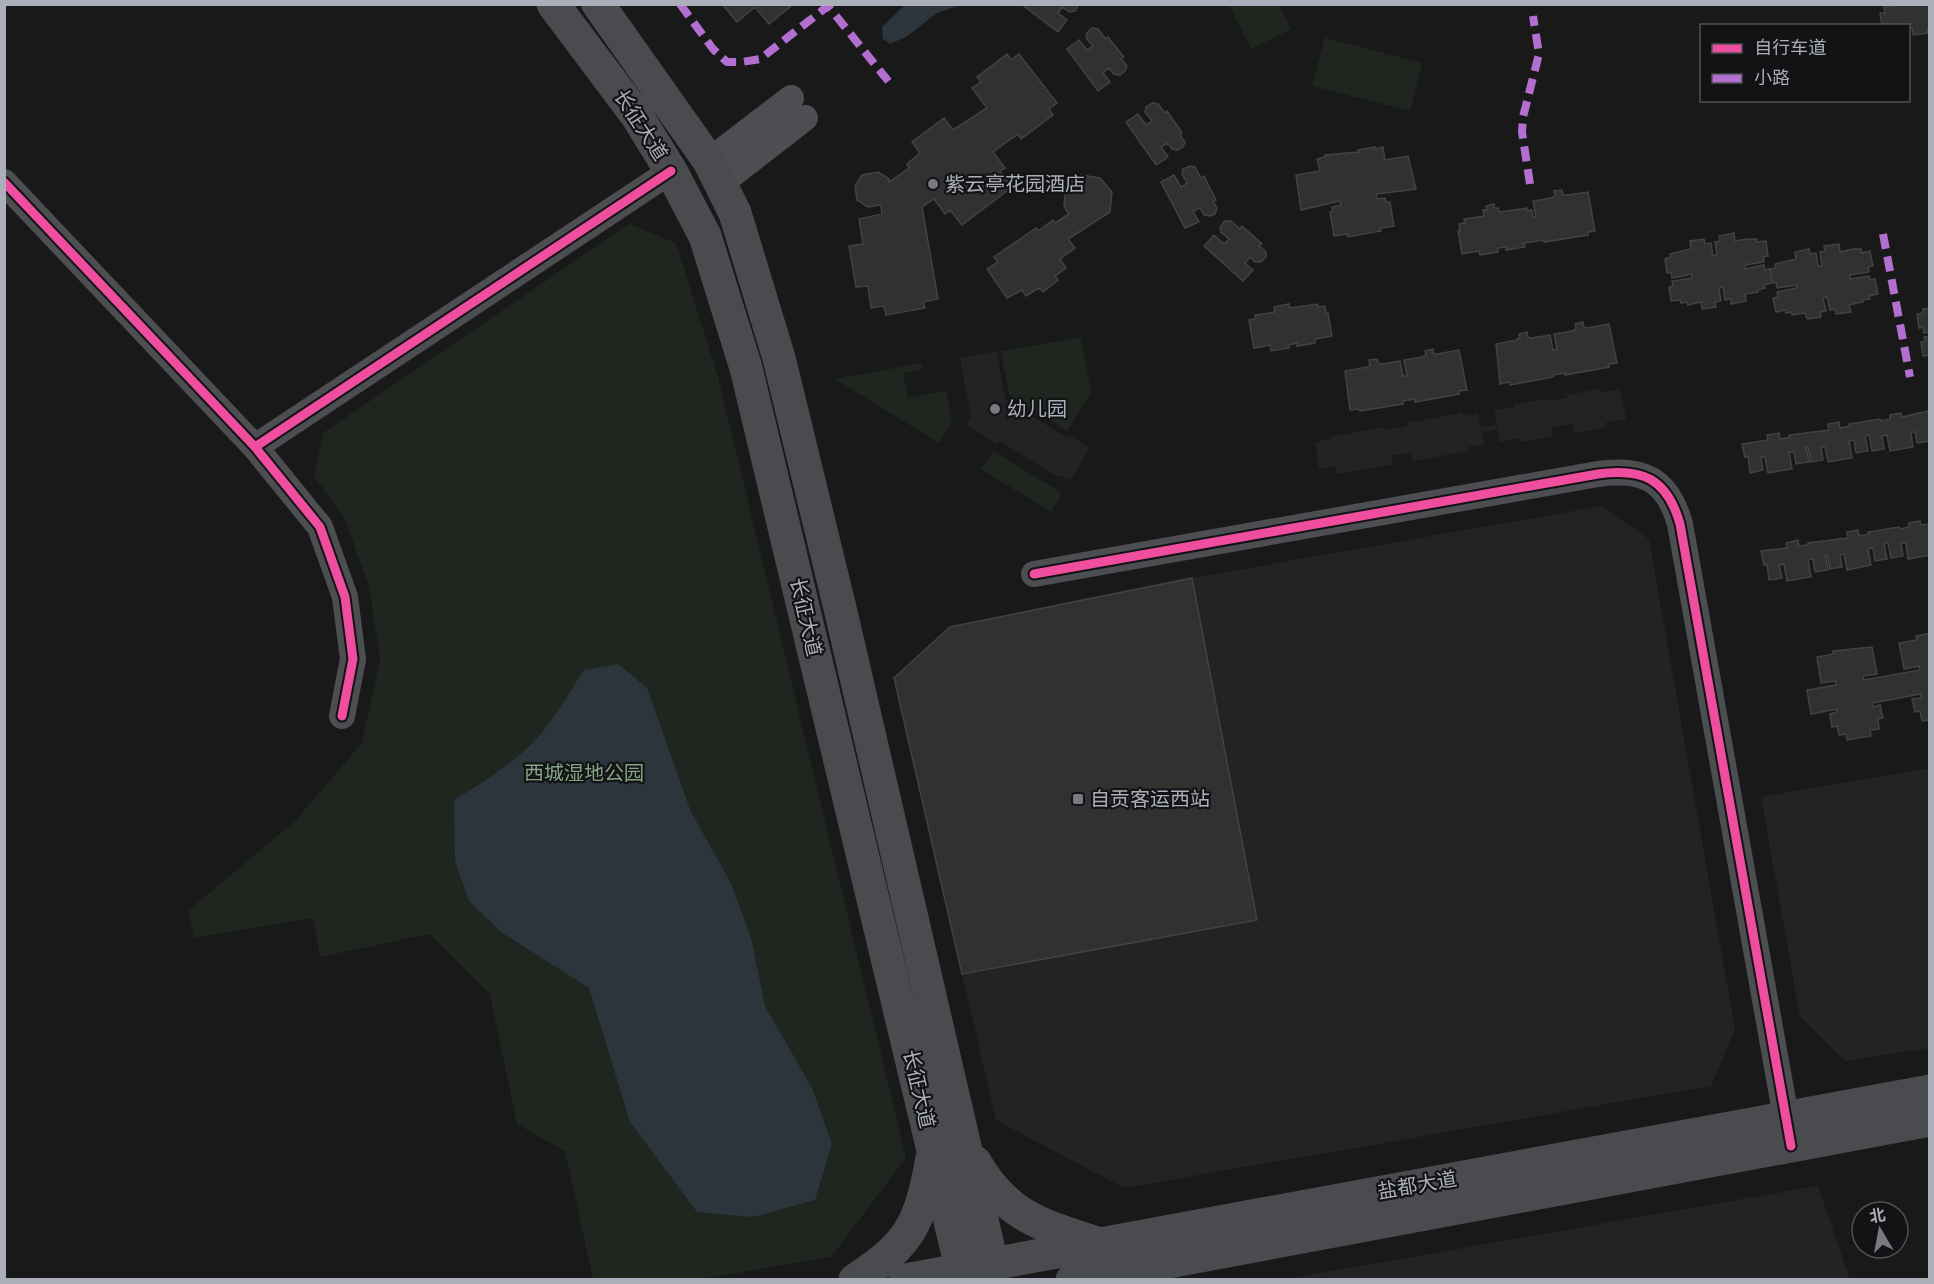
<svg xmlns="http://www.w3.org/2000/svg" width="1934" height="1284" font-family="'Work Sans','Noto Sans SC',sans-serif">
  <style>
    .built { fill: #232325 }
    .green { fill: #1f2620 }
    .water { fill: #2c343c }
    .building { fill: #313131; stroke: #414245; stroke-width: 1.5 }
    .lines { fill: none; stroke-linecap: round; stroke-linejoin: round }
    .minor { stroke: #4d4e52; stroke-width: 26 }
    .major { stroke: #4a4b4e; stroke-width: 33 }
    .quiet { stroke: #b36fd0; stroke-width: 8; stroke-dasharray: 15 8; stroke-linecap: butt }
    .cycleway-casing { stroke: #131315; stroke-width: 13 }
    .cycleway { stroke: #ef4d9e; stroke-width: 9 }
    .poi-dot { fill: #777a82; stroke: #131315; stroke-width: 2 }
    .labels { text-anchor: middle; stroke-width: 4.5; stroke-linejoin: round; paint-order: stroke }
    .street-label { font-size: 20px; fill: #aaafba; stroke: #131315 }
    .poi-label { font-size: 20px; fill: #aaafba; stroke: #131315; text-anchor: start }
    .park-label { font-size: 20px; fill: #81a584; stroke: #131315 }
  </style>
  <rect width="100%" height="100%" fill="#191919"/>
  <!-- built -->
  <path class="built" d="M997 351 1005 399 1067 438 1069 435 1090 448 1070 481 1060 475 1058 477 1000 441 997 444 966 425 971 418 960 358Z
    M1599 389 1600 392 1620 389 1626 419 1605 423 1606 427 1574 433 1572 424 1552 428 1553 436 1521 442 1520 438 1500 442 1497 429 1482 432 1484 445 1468 447 1469 451 1413 461 1411 453 1391 456 1393 465 1337 474 1335 466 1319 469 1315 442 1330 439V437L1385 427 1386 430 1407 426V423L1462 413 1463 416 1478 413 1481 427 1497 425 1494 410 1514 407V404L1546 399 1547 401 1567 398V395Z
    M1602 506 1649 539 1735 1029 1711 1086 1124 1188 996 1120 962 974 1257 920 1192 578Z
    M1929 768V1048L1845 1061 1800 1017 1761 797Z
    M1818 1186 1850 1279H1286L1742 1199Z"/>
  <!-- green -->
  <path class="green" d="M1229 5H1279L1291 29 1251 49Z
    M1325 38 1422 63 1410 111 1312 86Z
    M629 224 676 243 718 377 906 1158 831 1257 702 1279H593L565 1151 517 1124 490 994 429 934 320 957 313 918 194 938 188 911 296 820 362 743 380 659 369 587 345 519 314 476 323 433Z
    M1081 337 1091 392 1067 431 1009 394 1001 351Z
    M922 363 923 367 918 370 903 373 908 398 945 391 947 393 952 422 939 443 835 379Z
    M993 451 1062 493 1051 512 981 469Z"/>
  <!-- water -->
  <path class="water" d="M905 5V4L961 5 937 13 906 37 890 44 883 39 882 27Z
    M618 664 647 688 691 812 731 883 751 938 765 1006 812 1088 832 1144 815 1200 753 1217 697 1212 630 1122 589 988 501 932 469 901 455 861 454 800C478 786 502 770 523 752 547 732 566 697 584 670Z"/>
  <!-- building -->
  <path class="building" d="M722 4H790L791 6 769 24 755 7 737 22Z
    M1021 4H1078V6L1075 11 1069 12 1062 7 1058 13 1067 20 1058 32Z
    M1901 4H1930V27L1927 28 1928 33 1913 35 1912 28 1908 29V26H1882L1880 13H1885L1884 7Z
    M1092 28 1098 29 1106 39 1108 37 1124 57 1121 59 1127 66 1125 71 1120 75 1114 74 1109 68 1103 73 1110 82 1098 91 1067 49 1079 40 1087 50 1093 46 1086 38 1087 33Z
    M1007 54 1011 60 1019 54 1057 103 1049 109 1053 115 1021 139 1018 134 993 152 1005 168 1000 171 1012 187 962 225 950 210 945 214 934 199 922 207 938 299 923 302 925 308 886 315 884 306 871 308 868 286 856 287 849 246 863 244 859 219 882 214 881 205 868 207 857 200 855 186 862 175 878 172 889 179V182L909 168 907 164 920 153 912 142 944 118 953 130 987 108 972 88 981 82 977 77Z
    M1152 103 1158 104 1165 113 1167 111 1182 133 1180 135 1185 142 1183 147 1178 150 1172 149 1168 143 1161 147 1168 157 1156 165 1126 122 1138 114 1146 125 1152 121 1145 112 1146 107Z
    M1375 147V149L1383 147 1385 160 1408 156 1416 189 1376 194 1377 199 1385 198 1386 202H1390L1394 226 1380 228 1381 231 1348 237 1347 234 1334 236 1330 212 1333 211 1332 207 1341 205 1340 201 1301 210 1296 175 1320 171 1317 159 1325 157V155L1359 152 1358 150Z
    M1190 166 1195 167 1201 178 1204 176 1216 200 1213 201 1217 208 1215 214 1210 216 1204 215 1200 208 1193 211 1199 222 1185 228 1161 182 1174 175 1181 187 1187 183 1182 174 1183 169Z
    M1081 175 1100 178 1112 192 1110 212 1068 239 1075 248 1060 259 1066 268 1055 276 1058 280 1043 292 1039 288 1026 296 1022 290 1007 298 987 269 998 262 994 257 1036 228 1038 231 1053 220 1055 223 1069 214 1064 206 1066 186Z
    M1562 190 1563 195H1567L1588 192 1595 231 1588 232V235L1544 242V240L1524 243 1525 247 1506 250V247L1498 248V252L1480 255 1479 251 1462 254 1458 231H1460L1459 224 1465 223 1464 219 1484 216 1483 210H1487L1486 206 1494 204V208H1498L1499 212 1527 208V211L1532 210 1533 217H1536L1533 201 1551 198 1555 196 1554 191Z
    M1225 221H1231L1240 229 1242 226 1262 244 1259 246 1266 252V257L1261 262H1255L1250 257 1245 263 1253 270 1243 281 1204 246 1214 235 1224 244 1229 239 1221 232 1220 227Z
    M1734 233 1735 241 1748 239H1757V242L1766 241 1768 256 1763 257 1764 262 1745 265V269L1764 265 1765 270 1770 269 1772 283 1764 285 1765 288 1758 290V292L1745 294 1746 301 1731 304V299L1725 300 1723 287 1719 288 1721 301 1715 302 1716 307 1702 309 1701 302 1688 305 1687 302 1681 303V300L1671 301 1669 287 1673 286 1672 281 1692 278V274L1672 278 1671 272 1667 273 1665 259 1671 257 1670 254 1691 249 1690 241 1704 239 1705 244 1711 243 1713 256 1717 255 1715 242 1720 241 1719 236Z
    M1839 244 1840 252 1853 249H1861L1862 253 1870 251 1873 266 1868 267 1869 272 1850 275V279L1869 276 1870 280 1875 279 1878 294 1869 296 1870 299 1863 300V302L1849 305 1851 312 1836 314 1835 309 1830 310 1827 297 1823 298 1826 311 1820 312 1821 317 1807 319 1805 313 1792 315V312L1786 313V310L1776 312 1773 298 1778 297 1777 292 1797 288V285L1777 288 1776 282 1772 283 1770 269 1776 268 1775 264 1796 259 1795 252 1809 249 1810 254 1816 253 1818 266H1822L1820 252 1825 251 1824 246Z
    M1289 304 1290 308 1318 304V307L1325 306 1326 313H1328L1332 336 1315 339V343L1297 346V343L1288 345 1289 348 1271 351 1270 345 1254 348 1249 320 1256 319 1255 315 1275 312 1274 307Z
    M1930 308V332L1924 333 1923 327 1919 328 1917 314 1923 313V309Z
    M1583 322 1584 327 1587 328 1609 324 1617 363 1609 364V367L1565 375V373L1553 375V377L1510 385 1509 382 1500 384 1496 344 1517 340V339L1520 338 1519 334 1527 332 1528 337 1532 338 1550 335 1553 350 1557 349 1554 334 1572 331 1576 329 1575 324Z
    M1930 336V355L1923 356 1921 342 1926 341 1924 337Z
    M1433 349 1434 354H1437L1459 350 1467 390 1459 391V394L1415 402V399L1403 401V404L1360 411 1359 409 1350 410 1345 371 1367 367 1370 365 1369 360 1377 359 1378 363 1382 364 1400 361 1403 376H1407L1404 360 1422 357 1426 355 1425 351Z
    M1928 411 1930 441 1917 443 1915 432H1911L1913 447 1890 451 1887 435 1882 436 1884 449 1872 451 1869 435 1865 436 1868 451 1856 453 1854 440 1849 441 1852 458 1828 462 1825 447H1821L1823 460 1811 462 1808 447H1806L1809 462 1796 464 1794 452H1789L1792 469 1768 473 1765 457H1761L1763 470 1750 473 1748 456 1745 457 1742 444 1768 440 1767 435 1779 433 1780 439 1790 437 1789 435 1829 430 1828 424 1839 422 1840 428 1850 426 1849 424 1880 419 1881 421 1890 419V415L1901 413 1902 417Z
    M1920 521 1921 525 1930 524V555L1908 559 1906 543H1901L1903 556 1891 558 1888 543H1884L1887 559 1875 561 1873 548 1868 549 1871 565 1847 570 1844 554 1840 555 1842 567 1830 569 1827 555H1825L1828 570 1815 572 1813 559 1808 560 1811 577 1787 581 1784 564 1779 565 1782 578 1769 580 1767 564 1764 565 1761 551 1787 548 1786 543 1798 540 1799 546 1808 545V543L1848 538 1847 532 1858 530 1859 536 1869 534 1868 532 1899 527 1900 529 1909 527V523Z
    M1192 578 1257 920 962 974 894 678 950 627Z
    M1930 633V720L1922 721 1920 711 1915 712 1912 699 1921 698V694L1872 703 1873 707 1880 705 1883 718 1878 719 1879 729 1870 730 1871 736 1847 740 1846 734 1839 735 1837 726 1832 727 1830 714 1837 712V709L1811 714 1807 690 1836 685V681L1821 683 1817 657 1833 654V651L1872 647 1877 674 1863 676 1864 680 1920 670 1919 666 1904 669 1899 643 1917 640 1916 636Z"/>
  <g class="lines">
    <!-- minor -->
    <path class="minor" d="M709 161 791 98
      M4 182 255 447 320 527 345 597 353 659 342 716
      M720 184 805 118
      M255 447 671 171
      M1034 574 1598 474C1642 468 1667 478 1680 524L1789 1134"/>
    <!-- major -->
    <path class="major" d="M553 4 637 116 671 171 705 236 746 368 964 1280
      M598 4 709 161 735 213 779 358 840 608 996 1280
      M975 1162C1006 1216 1041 1225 1097 1243
      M855 1280C911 1243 920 1224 932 1158
      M905 1280 1930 1091
      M1072 1280 1930 1120"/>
    <!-- quiet -->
    <path class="quiet" d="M680 4 713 49 727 62H742L760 59 828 6 889 82
      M1530 184 1522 132 1523 117 1539 54 1533 16
      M1883 234 1910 377"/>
    <defs>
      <path id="cycleway" d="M4 182 255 447 320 527 345 597 353 659 342 716
        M255 447 671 171
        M1034 574 1598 474C1642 468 1667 478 1680 524L1791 1146"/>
    </defs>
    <!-- cycleway casing -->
    <use href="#cycleway" class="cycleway-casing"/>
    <!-- cycleway -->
    <use href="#cycleway" class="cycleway"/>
  </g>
  <!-- markers -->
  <g class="poi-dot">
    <circle cx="933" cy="184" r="6"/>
    <circle cx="995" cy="409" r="6"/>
    <rect x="1072" y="793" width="12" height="12" rx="3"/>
  </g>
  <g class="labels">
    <!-- street labels -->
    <g class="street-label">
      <text transform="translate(641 125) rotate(57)" y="7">长征大道</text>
      <text transform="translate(806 617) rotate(77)" y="7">长征大道</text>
      <text transform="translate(919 1089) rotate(77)" y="7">长征大道</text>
      <text transform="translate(1417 1185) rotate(-10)" y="7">盐都大道</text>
    </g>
    <!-- poi labels -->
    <g class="poi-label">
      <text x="945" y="191">紫云亭花园酒店</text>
      <text x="1007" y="416">幼儿园</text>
      <text x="1090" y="806">自贡客运西站</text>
    </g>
    <!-- park labels -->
    <g class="park-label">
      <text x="584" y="780">西城湿地公园</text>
    </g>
  </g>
  <!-- border -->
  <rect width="1934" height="1284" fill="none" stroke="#aaafba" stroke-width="12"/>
  <!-- legend -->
  <rect x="1700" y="24" width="210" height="78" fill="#131315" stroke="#4f5157" stroke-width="1.5"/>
  <rect x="1712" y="44" width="30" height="9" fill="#ef4d9e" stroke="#4f5157" stroke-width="1.5"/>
  <text x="1754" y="54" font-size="18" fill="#aaafba">自行车道</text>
  <rect x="1712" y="74" width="30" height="9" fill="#b36fd0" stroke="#4f5157" stroke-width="1.5"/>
  <text x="1754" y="84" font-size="18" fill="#aaafba">小路</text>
  <!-- north arrow -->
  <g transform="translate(1880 1230) rotate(350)"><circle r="28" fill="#131315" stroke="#4f5157" stroke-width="1.5"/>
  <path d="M0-4.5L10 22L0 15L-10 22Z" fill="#777a82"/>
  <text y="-9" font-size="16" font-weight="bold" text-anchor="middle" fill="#aaafba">北</text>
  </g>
</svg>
